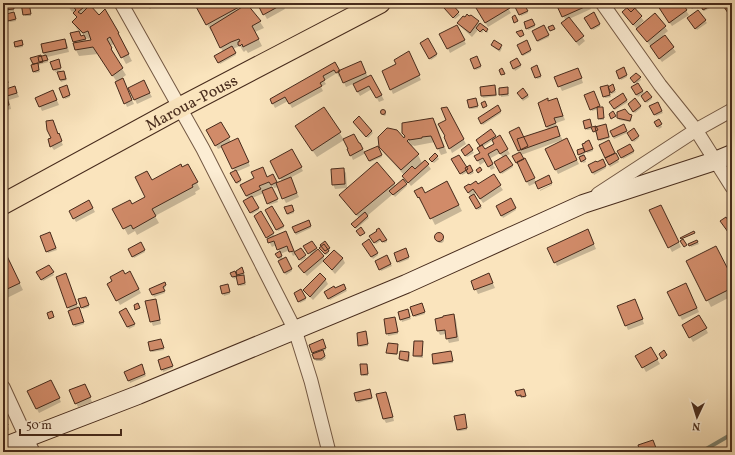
<svg xmlns="http://www.w3.org/2000/svg" width="735" height="455" font-family="Vollkorn,serif">
  <style>
    .shadow { fill: #0003; fill-rule: evenodd }
    .lines { fill: none; stroke-linecap: round; stroke-linejoin: round }
    .stream { stroke: #7c8473; stroke-width: 4 }
    .building { fill: #d18b69; stroke: #472b1c }
    .street-casing { stroke: #745944; stroke-width: 15 }
    .secondary-casing { stroke: #472b1c; stroke-width: 20 }
    .primary-casing { stroke: #472b1c; stroke-width: 22 }
    .street { stroke: #fcedd4; stroke-width: 13 }
    .secondary { stroke: #fcedd4; stroke-width: 18 }
    .primary { stroke: #fae4bd; stroke-width: 20 }
    .labels { text-anchor: middle; stroke-width: 3; stroke-linejoin: round; paint-order: stroke }
    .street-label { font-size: 16px; fill: #472b1c; stroke: #fcedd4 }
  </style>
  <rect width="100%" height="100%" fill="#fae4bd"/>
  <filter id="stains"><feTurbulence type="fractalNoise" baseFrequency=".005" numOctaves="4"/><feColorMatrix values="0 0 0 0 .2 0 0 0 0 .09 0 0 0 0 .02 0 0 0 .5 -.17"/></filter>
  <radialGradient id="worn" r=".72"><stop offset=".6" stop-color="#630" stop-opacity="0"/><stop offset="1" stop-color="#630" stop-opacity=".3"/></radialGradient>
  <!-- shadow -->
  <path class="shadow" d="M3 3H12L14 11 6 12 4 7 3 6Z
    M22 3H29L31 16H25Z
    M66 3H90L94 9 93 10 99 16 105 11 122 40H121L132 61 126 64 115 43 110 46 115 55 114 56 126 75 122 78 134 104 127 107 117 82 98 54 79 56 76 50 72 34 80 32 81 37 85 36 86 42 92 41 91 38 88 39 77 29 73 22 77 18 73 11 72 12Z
    M145 3H156L150 9Z
    M195 3H236L239 10 247 6 260 22 264 28 255 32 262 46 248 53 246 50 244 52 243 51 240 46 235 48 233 50 236 55 220 64 215 56 223 52 212 30 211 31Z
    M258 3H281L285 9 267 19Z
    M475 3H505L511 13 488 27 474 4Z
    M544 3H554L546 7Z
    M566 3H588L591 9 569 19 585 41 579 46 562 24 566 21 559 7Z
    M631 3H639L640 5 635 10 644 21 640 24 642 26 655 14 668 31 663 35 676 52 662 62 637 28H636L625 16 623 12Z
    M658 3H681L689 15 672 26 659 8Z
    M688 3H700L692 9Z
    M706 3H713L714 6 704 11 701 6Z
    M450 4 460 15 455 19 446 10Z
    M523 4 528 13 521 16 517 7Z
    M698 11 707 23 697 30 689 20Z
    M14 13 16 21 10 22 9 20Z
    M593 14 600 26 593 30 586 18Z
    M3 15 5 26 3 27Z
    M478 22 480 25 487 30 488 32 487 33 484 30 482 33 478 30 472 37 461 27 458 23Z
    M533 22 535 27 528 30 527 28Z
    M456 26 466 44 450 53 441 34Z
    M544 26 549 37 538 42 533 31Z
    M65 40 67 44 69 52 47 57 48 62 38 65 40 72 35 73 33 71 34 65 31 59 45 56 43 53Z
    M427 40 437 56 431 60 421 43Z
    M526 42 531 52 523 56 518 45Z
    M22 43 23 47 17 48 16 46Z
    M492 45 501 46 502 48 500 52 493 47Z
    M411 57 421 80 393 94 383 72Z
    M478 59 481 68 476 70 475 69Z
    M517 60 521 67 515 71 511 63Z
    M59 62 61 70 55 72 52 63Z
    M335 63 339 71 363 66 368 77 371 76 384 100 379 102 372 89 360 96 353 84 346 87 341 76 339 77 337 73 324 81 326 84 321 87 323 91 292 108 288 101 275 108 271 100Z
    M3 68H5L7 72 9 87 3 88Z
    M538 68 541 78 537 79 536 77Z
    M624 70 627 77 621 80 617 71Z
    M64 72 67 80 61 82 59 73Z
    M580 74 583 83 562 91 556 78Z
    M640 78 641 80 637 83 644 93 638 97 633 88 637 85 633 80Z
    M146 86 152 97 137 104 129 88Z
    M612 86 616 92 612 94 609 89 611 97 605 98 604 96 608 88Z
    M15 87 19 97 9 100 11 109 3 111V91Z
    M495 87 496 88 497 96 483 98 482 96Z
    M67 88 70 97 65 99 64 97Z
    M500 88H507L509 96 501 97Z
    M595 94 600 108 603 110 604 120H600L599 118 598 109 592 111 591 109Z
    M519 95H528L529 97 523 101Z
    M623 95 628 102 615 110 611 103Z
    M55 96 59 105 42 111 36 98Z
    M651 97 652 99 647 103 643 98Z
    M557 99 559 103 565 120 556 123 557 128 563 141 569 144 579 164 558 174 546 150 562 141V140L521 155 527 164 536 182V183L529 186 518 164 514 157 521 153 510 133 524 138 548 130 539 104 547 100 549 102Z
    M477 101 478 108 471 109 470 108Z
    M658 103 663 113 656 116 651 107Z
    M630 106H640L641 108 635 113Z
    M497 107 501 113 483 125 479 119Z
    M324 108 344 140 360 144 365 153 377 148 382 157 370 162 366 153 353 160 344 140 317 157 300 133Z
    M447 108 466 144 452 153 445 137 447 120Z
    M384 110 386 114V115L384 116 381 112Z
    M618 113 631 115 632 117 631 122 619 120 618 118Z
    M359 118 373 133 368 138 355 124Z
    M433 119 437 126 447 153 441 155 435 142 414 146 413 145 411 147 418 155 422 163 425 161 431 169 411 186 406 180 404 175 384 153 380 146 404 139Z
    M590 120 592 128 606 127 610 138 600 141 597 132 595 133 593 129 587 130 586 129Z
    M53 121 55 125 58 135 63 145 54 150 51 146Z
    M659 121 662 127 659 129 655 123Z
    M221 123 231 142 240 144 250 166 236 172 241 182 237 184 232 173 235 172 223 147 218 149 207 131Z
    M623 125 627 133 614 139 611 131Z
    M634 130 639 138 634 142 628 133Z
    M491 131 496 138 499 136 510 154 506 156 513 167 502 174 495 163 503 158 500 153 489 159 495 168 491 170 486 161 480 165 476 157 482 153 481 147 477 140ZM493 140 495 144 485 151 483 147Z
    M608 141 619 162 610 167 600 145Z
    M590 143 593 151 587 153 586 151Z
    M630 145 634 153 623 159 619 151Z
    M469 146 474 153 467 157 462 150Z
    M582 149 585 154 583 155 586 162 583 163 579 154Z
    M292 150 303 171 290 178 299 197 286 203 278 187 274 188 273 186 271 187 278 202 269 205 264 193 252 198 259 210 252 214 245 202 249 199 246 196 267 178 273 175 277 183 282 181 271 161Z
    M435 154 439 159 434 163 431 161Z
    M453 159 466 168 470 166 474 173 470 175 468 172 462 175Z
    M602 161 606 168 594 175 589 165Z
    M182 168 191 171 200 189 195 192 196 194 155 216 159 223 137 235 135 231 128 235 114 209 132 205 147 197 152 181Z
    M343 169 346 173 347 188 335 189 333 184Z
    M493 176 503 190 483 203 476 193 473 195 482 208 478 210 468 192Z
    M394 183 396 186 406 184 407 186 395 197 393 194 367 216 369 218 356 229 354 226 359 218 344 201 340 195Z
    M552 184V185L540 191V190Z
    M451 189 462 211 435 225 424 203 422 204 415 192 425 194Z
    M510 200 516 210 503 218 497 207Z
    M89 201 95 212 76 222 70 211Z
    M272 208 284 228 278 231 266 211Z
    M292 208 294 213 288 215 287 213Z
    M663 210 681 247 672 252 651 211Z
    M261 213 275 237H288L294 253 301 249 306 258 301 261 297 254 293 256 290 250 280 254 283 259 285 258 292 271 286 275 279 262 280 261 277 254 280 252 276 245 272 247 255 216Z
    M308 221 311 228 296 235 293 228Z
    M379 229 387 242 384 243 382 240 376 244 371 236 378 231Z
    M438 234H441L444 239V241L442 243H439L436 239V236Z
    M51 235 57 250 48 253 47 251Z
    M590 235 596 249 557 266 555 262Z
    M369 240 378 255 373 259 363 244Z
    M697 241 699 244 691 247 690 244Z
    M311 242 317 251 323 256 325 260 334 251 343 259 345 263 335 274 327 265 324 261 307 276 299 266 311 256 305 247Z
    M141 243 145 252 134 258 129 250Z
    M325 243 330 250 328 252 329 253 326 255 321 250Z
    M406 251 409 259 399 263 398 261Z
    M387 256 392 266 381 271 376 261Z
    M3 259 10 264 23 290 3 300Z
    M688 262 732 278V296L711 307Z
    M49 266 54 275 43 281 38 272Z
    M243 270 245 275H243L246 285 240 286 237 277 234 279 231 273 235 272 237 277H239L237 271Z
    M130 272 141 293 120 305 108 284Z
    M66 275 68 279 84 324 75 327 69 311H70L68 307Z
    M325 279 328 284 313 300 307 294 304 290Z
    M491 279 495 288 478 294 472 281Z
    M164 284 166 287 163 289 165 293 154 297 150 289Z
    M228 285 230 294 224 296 221 287Z
    M344 285 347 291 330 300 325 292 335 289Z
    M688 289 699 312 682 320 668 293Z
    M301 291 306 300 300 303 295 293Z
    M79 300H86L89 307 83 309Z
    M155 300 158 305 161 324 153 326 151 321Z
    M637 304 644 324 628 330 618 306Z
    M422 306 425 314 415 317 414 316Z
    M126 309 135 326 129 329 120 312Z
    M408 312 411 319 402 322 399 313Z
    M454 315 456 320 459 341 449 343 447 338 446 334 440 335 438 331Z
    M699 316 708 333 693 342 683 325Z
    M385 320H396L398 334 388 336Z
    M366 334 368 346 360 347 359 345Z
    M161 340 164 350 152 352 151 351Z
    M323 342 326 350 323 351 326 358 322 361H316L310 345Z
    M422 342 423 344V358L415 357 414 356Z
    M397 345 398 347 397 355 389 354 387 353Z
    M650 348 660 364 646 372 637 356Z
    M401 352 409 353 410 355 409 362 401 361 400 359Z
    M451 353 453 363 435 365 434 364Z
    M170 359 173 368 163 372 159 360Z
    M366 365 368 367V376H363L362 374Z
    M143 367 146 376 130 383 126 372Z
    M53 385 61 402 39 413 28 392Z
    M85 385 92 402 78 407 76 403Z
    M524 390 526 397 523 398V397H519L518 396Z
    M370 392 372 399 358 403 355 393Z
    M385 393 388 397 394 421 386 423 384 419 377 395Z
    M3 414 6 418 9 430 3 431Z
    M465 417 467 430 459 431 458 430Z
    M654 443 656 450 651 452H641Z"/>
  <g class="lines">
    <!-- stream -->
    <path class="stream" d="M701 452 732 434"/>
  </g>
  <!-- building -->
  <path class="building" d="M3 3H13L14 9 4 10Z
    M21 3H29L31 14 23 15Z
    M65 3H89L78 12 81 14 90 5 99 15 105 9 119 33H118L129 54 121 58 110 37 107 39 112 48 111 49 123 68 112 76 93 47 75 50 73 43 91 40 88 31 83 33 72 22 77 17 73 13 76 10 71 4 67 6Z
    M194 3H236L239 7 206 25Z
    M257 3H282L283 4 263 15Z
    M449 3H451L459 12 453 18 444 8Z
    M473 3H506L510 8 485 23Z
    M523 3 528 11 519 15 515 7Z
    M564 3H588L589 5 562 17 557 6Z
    M630 3H640L631 12 626 7Z
    M656 3H682L687 10 669 23Z
    M704 3H714V4L703 10 700 5Z
    M723 3H732V19L722 4Z
    M247 4 261 21 252 26 259 39 243 47 242 44 240 46 238 45V42L240 41 239 39 231 42 220 48 210 27Z
    M631 4 642 16 633 25 622 12Z
    M698 10 706 20 695 29 687 18Z
    M14 12 16 19 8 21 6 14Z
    M594 12 600 24 591 29 584 18Z
    M655 13 666 26 647 42 636 29Z
    M467 14 469 16 471 15 479 21 470 33 457 23 463 16 465 17Z
    M515 15 518 21 514 23 512 17Z
    M569 17 584 36 576 42 561 23Z
    M532 19 535 25 526 29 524 22Z
    M480 23 488 29 486 32 483 29 480 32 476 28Z
    M457 25 465 40 447 49 439 34Z
    M544 25 549 35 537 41 532 31Z
    M553 25 555 29 550 31 548 27Z
    M522 30 524 35 520 37 516 32Z
    M79 31 81 36 84 35 86 39 73 42 70 33Z
    M665 35 674 47 659 59 650 46Z
    M428 38 437 54 429 59 420 43Z
    M65 39 67 48 43 53 41 44Z
    M22 40 23 45 15 47 14 42Z
    M494 40 502 45 499 50 491 45Z
    M527 40 531 50 522 55 517 45Z
    M232 46 236 53 218 63 214 56Z
    M409 51 420 75 390 90 382 71 396 64 394 60Z
    M41 55 43 62 33 64 30 58Z
    M46 55 48 60 39 62 38 57Z
    M477 56 481 66 474 69 470 59Z
    M517 58 521 65 513 69 510 62Z
    M59 59 61 68 53 70 50 62Z
    M361 61 366 73 343 83 338 71Z
    M335 62 340 71 336 73 334 70 323 76 325 80 320 83 322 86 289 104 285 97 272 104 270 99Z
    M38 63 39 70 33 72 31 65Z
    M537 65 541 76 535 78 531 68Z
    M3 67H5L8 83H3Z
    M624 67 627 75 619 79 616 71Z
    M502 68 505 74 501 75 499 70Z
    M578 68 582 78 558 87 554 77Z
    M64 71 66 79 60 80 57 72Z
    M636 73 641 77 634 83 630 78Z
    M371 75 382 95 376 98 369 86 357 92 353 84Z
    M123 78 132 100 124 104 115 82Z
    M144 80 150 93 134 100 128 88Z
    M638 83 643 91 636 95 631 87Z
    M613 84 615 90 611 93 608 87Z
    M67 85 70 95 63 98 59 88Z
    M495 85 496 95 481 96 480 87Z
    M608 85 610 95 603 97 600 87Z
    M15 86 17 93 7 96 9 105 3 106V90Z
    M508 87V94L499 95V88Z
    M523 88 528 95 522 99 517 93Z
    M53 90 57 100 39 107 35 98Z
    M594 91 600 106 590 110 584 95Z
    M647 91 652 97 645 102 641 96Z
    M623 93 627 100 614 109 609 102Z
    M476 98 478 106 469 108 467 100Z
    M548 98V101L557 98 563 116 554 118 556 123 546 127 538 103Z
    M635 98 641 106 633 112 628 104Z
    M485 101 487 106 483 108 481 103Z
    M658 102 662 111 654 115 649 106Z
    M498 105 501 111 481 124 478 118Z
    M324 107 341 132 312 151 295 126Z
    M447 107 464 139 449 149 444 137 445 136 438 124 446 120 441 108Z
    M597 107H603L604 118 598 119Z
    M625 109 629 114 632 115 630 121 617 118V112Z
    M380.5 112a2.5 2.5 0 1 1 5 0a2.5 2.5 0 1 1-5 0Z
    M613 111 616 116 611 119 609 114Z
    M359 116 372 131 366 137 353 122Z
    M433 118 444 147 437 149 431 136 422 137V138L409 140V139L407 141 419 154 401 170 379 147 378 137 387 128H388L397 130 404 138 405 136 402 133V123Z
    M590 119 592 127 596 126 598 130 593 132 591 127 585 129 583 121Z
    M659 119 662 124 657 127 654 122Z
    M53 120 58 134 59 133 62 141 50 147 48 139 51 138 47 130 46 121Z
    M221 122 230 137 215 146 206 130Z
    M606 124 609 137 598 140 595 127Z
    M624 124 627 131 613 137 610 131Z
    M557 126 560 136 521 150 517 139Z
    M519 127 528 146 518 151 509 132Z
    M634 128 639 136 632 141 627 133Z
    M491 129 496 136 480 146 476 140Z
    M354 134 359 143H360L363 149 350 156 347 149H348L343 139Z
    M500 135 508 149 500 154 497 149 488 154 493 164 488 167 483 158 477 161 474 156 480 153 477 148 482 145 485 149 494 144 492 140Z
    M238 138 249 162 232 169 221 146Z
    M567 138 577 160 555 170 545 149Z
    M589 140 593 149 585 152 582 144 585 143V142Z
    M609 140 615 153 605 158 599 145Z
    M469 144 473 150 465 156 461 150Z
    M630 144 634 151 621 158 617 151Z
    M378 146 382 155 369 161 364 152Z
    M583 148 585 152 578 155 577 150Z
    M292 149 302 167 279 179 270 161Z
    M520 152 524 159 516 163 512 156Z
    M435 153 438 156 432 162 429 159Z
    M616 153 619 159 609 165 605 158Z
    M459 155 468 169 460 174 451 159Z
    M506 155 513 165 500 173 494 162Z
    M584 155 586 159 581 162 579 157Z
    M525 158 535 178 526 182 517 162Z
    M603 159 606 166 592 173 588 165 596 161 597 162Z
    M425 160 429 164 408 183 402 176 412 166 415 169Z
    M377 162 395 183 356 215 339 195Z
    M181 164 182 167 188 164 198 182 192 185 193 187 152 209 156 216 133 229 131 225 123 229 112 209 130 200 132 204 145 197 135 177 147 171 152 180Z
    M470 165 473 171 468 174 465 168Z
    M263 167 267 177 273 174 277 182 271 185 269 182 259 186 261 189 246 196 240 185 254 178 251 172Z
    M480 167 482 170 478 173 476 170Z
    M344 168 345 184 332 185 331 169Z
    M236 170 241 180 236 183 230 173Z
    M494 174 501 185 480 199 473 189 468 193 464 187 469 184 470 185 476 181 478 184Z
    M549 175 552 183 538 189 535 182Z
    M291 177 297 193 282 199 276 183Z
    M403 179 407 184 393 195 389 191Z
    M447 181 459 205 430 219 419 197 418 198 414 191 422 187 425 193Z
    M272 187 278 199 267 204 262 191Z
    M474 194 481 206 476 209 469 197Z
    M252 196 259 208 250 213 243 201Z
    M511 198 516 208 501 216 496 206Z
    M89 200 93 208 73 219 69 211Z
    M292 205 294 211 287 214 284 207Z
    M661 205 679 242 668 248 649 210Z
    M272 206 284 226 276 230 265 210Z
    M261 211 274 233 266 238 254 216Z
    M365 212 368 216 355 228 351 224Z
    M726 217 732 226V229L728 232 720 221Z
    M309 220 311 226 295 233 292 227Z
    M361 227 365 233 360 236 356 231Z
    M379 228 387 240 382 242 380 239 374 243 369 236 377 231 376 230Z
    M588 229 594 244 554 263 547 248Z
    M286 231 294 251 289 252 287 246 277 250 274 241 268 243 267 239Z
    M694 231 695 233 681 239 680 238Z
    M50 232 56 248 46 252 40 236Z
    M434.5 237a4.5 4.5 0 1 1 9 0a4.5 4.5 0 1 1-9 0Z
    M369 239 378 253 371 257 362 244Z
    M683 239 687 245 684 247 680 241Z
    M697 240 698 242 689 246 688 244Z
    M312 241 317 248 308 254 303 246Z
    M325 241 330 248 325 251 320 245Z
    M141 242 145 250 132 257 128 249Z
    M324 244 329 251 325 254 319 248Z
    M716 246 732 277V288L706 301 686 261Z
    M301 248 306 255 299 260 294 252Z
    M406 248 409 257 397 262 394 253Z
    M318 249 324 256 304 273 298 266Z
    M334 250 343 258 332 270 323 261Z
    M280 251 282 256 278 258 275 254Z
    M387 255 391 264 379 270 375 261Z
    M7 256 20 283 3 291V258Z
    M286 257 292 269 284 273 278 261Z
    M49 265 54 272 41 280 36 272Z
    M242 267 244 273 237 275 236 271Z
    M123 270 125 274 130 271 139 289 116 301 107 284 112 281 110 277Z
    M235 271 237 276 232 277 230 273Z
    M66 273 77 304 67 308 56 277Z
    M320 273 326 279 310 297 303 290Z
    M489 273 493 283 474 290 471 281Z
    M244 275 245 283 238 285 236 276Z
    M165 282 166 285 163 287 165 291 152 295 149 289Z
    M686 283 697 308 679 316 667 292Z
    M228 284 230 292 222 294 220 286Z
    M344 284 346 289 328 299 324 292 334 286 335 288Z
    M301 289 306 298 298 302 294 293Z
    M86 297 89 305 81 308 78 299Z
    M156 299 160 320 150 322 145 301Z
    M635 299 643 319 625 326 617 306Z
    M138 303 140 308 135 310 134 305Z
    M422 303 425 312 413 316 410 307Z
    M79 307 84 322 73 325 68 311Z
    M126 308 135 324 127 327 119 312Z
    M408 309 410 317 400 320 398 312Z
    M52 311 54 317 49 319 47 313Z
    M454 314 457 337 446 339 445 330 437 331 435 319 443 317V316Z
    M699 315 707 328 689 338 682 325Z
    M395 317 398 332 386 334 384 319Z
    M366 331 368 344 358 346 357 333Z
    M161 339 164 348 150 351 148 342Z
    M323 339 326 348 312 353 309 345Z
    M414 341H423L422 356H413Z
    M388 343 398 344 397 354 386 353Z
    M651 347 658 359 642 368 635 356Z
    M323 350 325 356 321 359H314L312 354Z
    M664 350 667 355 662 359 659 354Z
    M400 351 409 352 408 361 399 359Z
    M451 351 453 361 433 364 432 354Z
    M169 356 173 366 161 370 158 360Z
    M142 364 145 374 128 381 124 372Z
    M360 364H367L368 374 361 375Z
    M51 380 60 398 36 409 27 391Z
    M85 384 91 397 75 404 69 390Z
    M370 389 372 398 356 401 354 393Z
    M524 389 526 396 521 397V395L517 396 515 391Z
    M386 392 393 417 383 419 376 394Z
    M3 413H4L8 425 3 426Z
    M465 414 467 428 457 430 454 416Z
    M653 440 656 448 644 452H640L638 445Z"/>
  <g class="lines">
    <defs>
      <path id="street" d="M121 3 203 149 295 330 311 381 329 452
        M602 3 660 85 696 130 732 187
        M598 194 696 130 732 110
        M3 387 33 452"/>
      <path id="secondary" d="M3 447 138 395 406 284 583 204 715 161 732 154"/>
      <g id="primary">
        <path id="s1" d="M3 204 179 108 380 3"/>
      </g>
    </defs>
    <!-- street casing -->
    <use href="#street" class="street-casing"/>
    <!-- secondary casing -->
    <use href="#secondary" class="secondary-casing"/>
    <!-- primary casing -->
    <use href="#primary" class="primary-casing"/>
    <!-- street -->
    <use href="#street" class="street"/>
    <!-- secondary -->
    <use href="#secondary" class="secondary"/>
    <!-- primary -->
    <use href="#primary" class="primary"/>
  </g>
  <g class="labels">
    <!-- street labels -->
    <g class="street-label">
      <text dy="6" stroke="none"><textPath href="#s1" startOffset="214">Maroua-Pouss</textPath></text>
    </g>
  </g>
  <!-- margin -->
  <rect width="735" height="455" fill="none" stroke="#fae4bd" stroke-width="16"/>
  <rect x="4" y="4" width="727" height="447" fill="none" stroke="#472b1c" stroke-width="2"/>
  <rect x="8" y="8" width="719" height="439" fill="none" stroke="#472b1c"/>
  <!-- north arrow -->
  <g transform="translate(697 417) rotate(184)" stroke="#fcedd4" stroke-width="3" paint-order="stroke">
  <path d="M0-3L7 15L0 10L-7 15Z" fill="#472b1c"/>
  <text y="-6" font-size="11" font-weight="bold" text-anchor="middle" fill="#472b1c">N</text>
  </g>
  <!-- scale -->
  <path d="M20 429v6h101v-6" fill="none" stroke="#472b1c" stroke-width="2"/>
  <text x="26" y="429" font-size="12" fill="#472b1c" stroke="#fcedd4" stroke-width="3" paint-order="stroke">50 m</text>
  <rect width="100%" height="100%" filter="url(#stains)"/>
  <rect width="100%" height="100%" fill="url(#worn)"/>
</svg>
